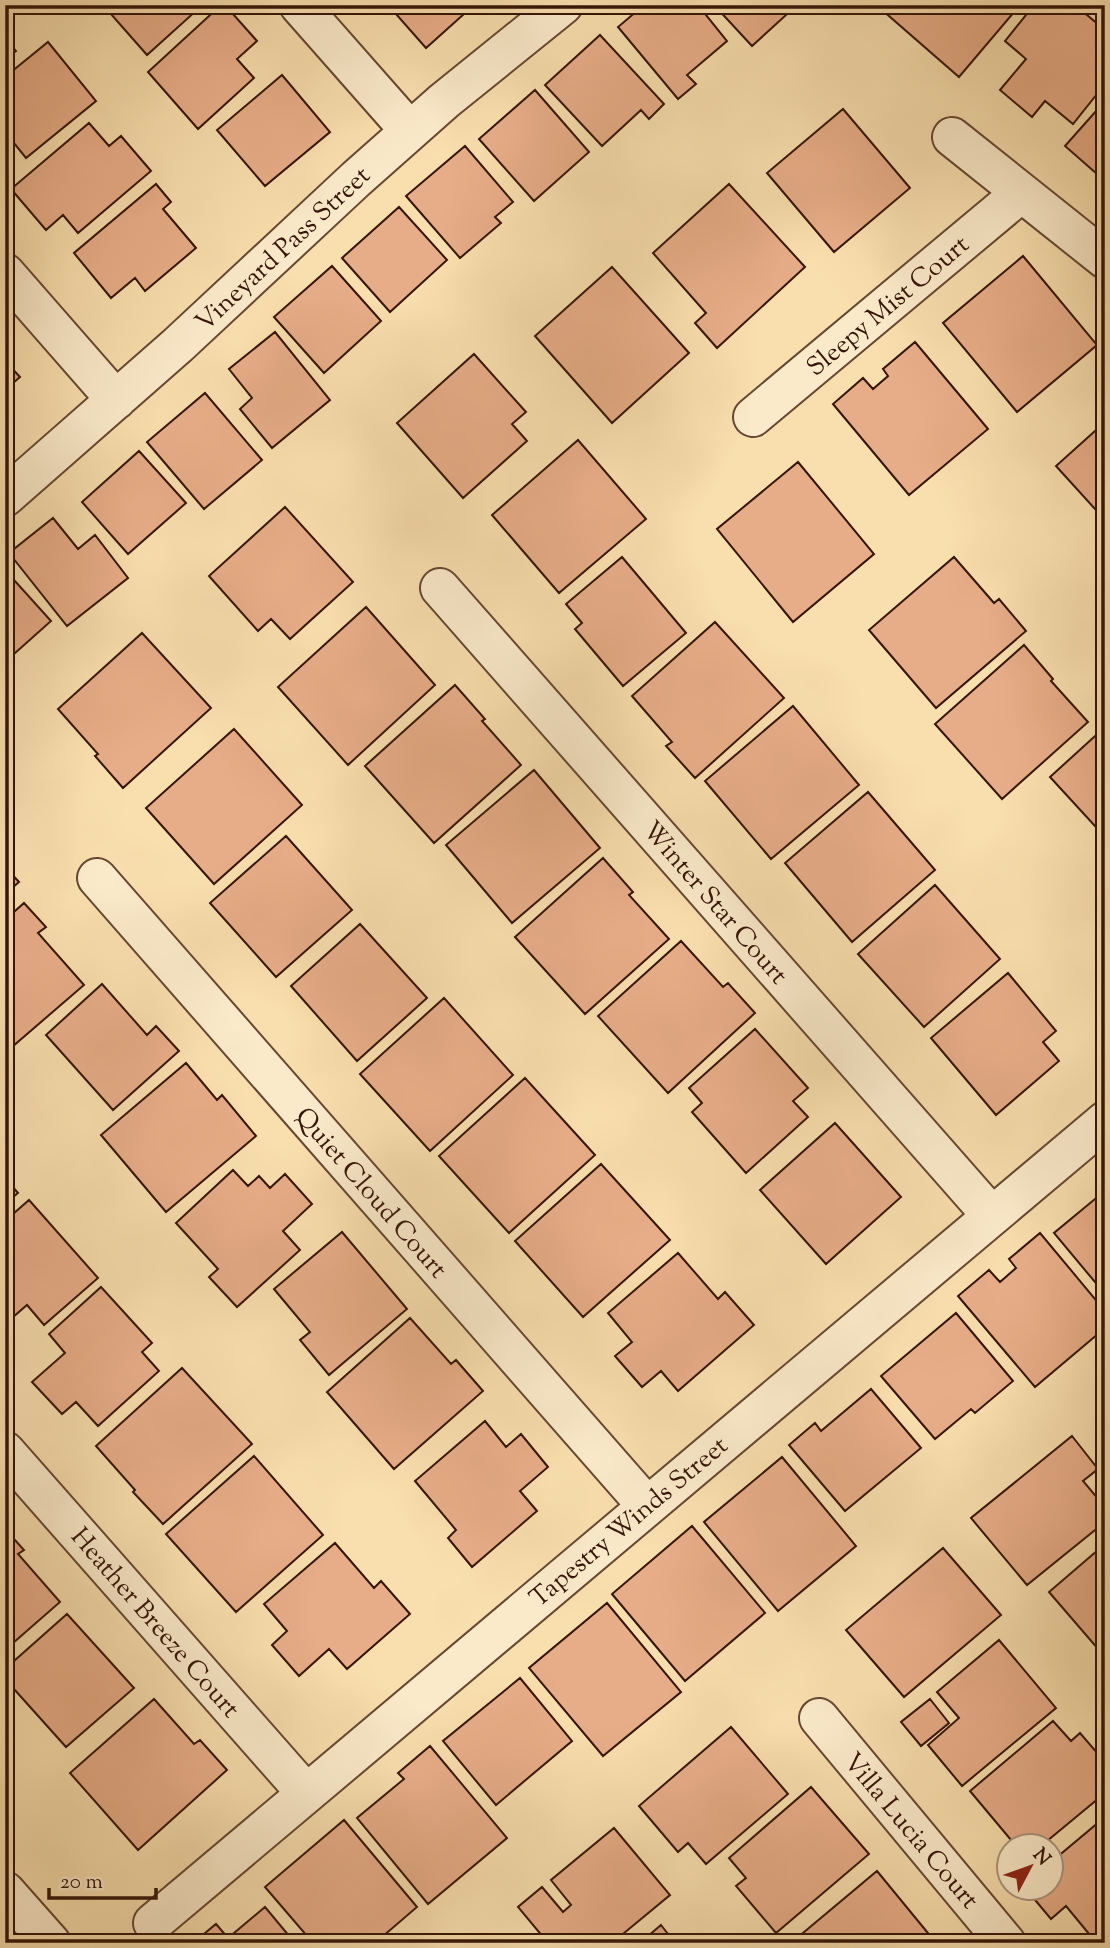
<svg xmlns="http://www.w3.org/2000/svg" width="1110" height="1948" font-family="'Sorts Mill Goudy',serif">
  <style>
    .building { fill: #e7ad88; stroke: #351507; stroke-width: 2 }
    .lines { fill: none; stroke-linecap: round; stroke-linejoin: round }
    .minor-casing { stroke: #664731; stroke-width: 42 }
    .minor { stroke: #fbeaca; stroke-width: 38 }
    .labels { text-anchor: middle; stroke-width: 6; stroke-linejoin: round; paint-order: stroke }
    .street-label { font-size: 26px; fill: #351507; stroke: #fbeaca }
  </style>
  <rect width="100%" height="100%" fill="#f9deae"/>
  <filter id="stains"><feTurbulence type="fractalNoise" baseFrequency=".00286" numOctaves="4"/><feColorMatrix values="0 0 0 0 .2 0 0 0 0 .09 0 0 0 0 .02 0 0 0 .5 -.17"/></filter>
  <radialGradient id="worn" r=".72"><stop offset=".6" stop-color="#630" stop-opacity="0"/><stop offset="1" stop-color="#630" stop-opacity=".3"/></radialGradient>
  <!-- building -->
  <path class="building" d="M103 5H193L197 10 147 55Z
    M221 5H225L257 41 237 59 254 78 198 129 148 72Z
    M388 5H474L426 48Z
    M644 5H698L727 41 687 75 696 84 678 99 618 27Z
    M714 5H797L752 46Z
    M884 5H1020L959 77 881 9Z
    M1034 5H1075L1105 30V84L1073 124 1045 101 1032 117 1000 90 1026 59 1005 41Z
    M600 35 664 104 649 119 641 110 602 146 545 85Z
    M5 38 16 51 5 59Z
    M48 42 96 101 26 158 5 132V77Z
    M282 75 330 132 265 186 217 130Z
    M535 90 589 152 534 201 479 139Z
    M1105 101V181L1065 146Z
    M843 109 910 188 834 252 767 173Z
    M89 123 109 146 121 136 151 171 78 233 63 215 46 230 11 189Z
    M465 146 513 202 495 217 501 223 460 258 406 196Z
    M156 184 171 202 163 209 196 248 145 291 135 278 111 298 74 253Z
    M729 184 805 267 717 348 695 323 706 313 653 253Z
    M399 207 447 260 390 312 342 258Z
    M1023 256 1097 345 1017 412 943 323Z
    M332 266 381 321 324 373 274 317Z
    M612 267 689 353 612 423 535 336Z
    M275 332 330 400 272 448 240 409 252 398 229 369Z
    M915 342 988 429 909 495 833 404 863 378 873 389 888 376 883 369Z
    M474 354 526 412 512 424 527 441 463 498 397 423Z
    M5 361 20 377 5 390Z
    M205 393 262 460 204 509 147 442Z
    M1105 422V520L1056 466Z
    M578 440 646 519 559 593 492 515Z
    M139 451 186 503 128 554 82 502Z
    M798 462 874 554 793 622 717 529Z
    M285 507 353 582 290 639 271 619 258 631 209 576Z
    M53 518 78 549 95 535 128 578 67 626 9 553Z
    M622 557 686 633 623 686 575 629 582 623 566 604Z
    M954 557 994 603 999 599 1026 631 936 708 869 630Z
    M5 570 51 621 5 662Z
    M366 607 435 685 348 765 278 687Z
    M715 622 784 698 695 778 666 746 672 742 632 696Z
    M142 633 211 708 123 788 95 756 98 754 58 709Z
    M1024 645 1053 679 1051 681 1088 722 1002 799 935 724Z
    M455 685 485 719 482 721 521 765 434 843 365 766Z
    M793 706 859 785 771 859 705 781Z
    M1105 727V837L1050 777Z
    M234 729 302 805 214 884 146 808Z
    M534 770 600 848 512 923 446 845Z
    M868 792 935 870 852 942 785 863Z
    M286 836 352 910 276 977 210 903Z
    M603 858 633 892 629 895 669 939 585 1014 515 937Z
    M5 867 19 882 5 894Z
    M935 885 1000 959 924 1027 858 954Z
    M24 903 46 927 38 933 84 985 5 1053V920Z
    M360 924 427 998 357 1061 291 986Z
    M681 941 723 987 728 983 755 1013 668 1093 598 1016Z
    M1008 973 1056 1031 1043 1042 1059 1061 996 1115 931 1038Z
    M102 984 147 1035 156 1026 179 1051 113 1110 46 1035Z
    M444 998 513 1075 430 1151 360 1074Z
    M755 1029 808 1088 793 1101 808 1117 746 1173 692 1112 702 1103 689 1088Z
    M186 1063 217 1100 222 1095 256 1136 166 1212 101 1135Z
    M525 1078 595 1155 509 1233 439 1156Z
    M835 1123 901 1197 826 1264 760 1190Z
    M601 1164 670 1240 583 1317 515 1241Z
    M233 1170 248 1186 259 1176 270 1188 285 1174 312 1204 283 1231 300 1250 237 1307 209 1277 218 1269 176 1223Z
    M5 1178 18 1193 5 1204Z
    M1101 1194 1105 1198V1294L1054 1233Z
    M29 1200 98 1278 44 1325 27 1305 5 1324V1221Z
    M342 1232 407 1309 329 1375 300 1340 310 1332 274 1289Z
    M1040 1233 1105 1311V1328L1035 1387 958 1296 989 1270 1000 1282 1016 1268 1009 1259Z
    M678 1253 718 1299 725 1292 754 1325 678 1391 661 1371 642 1387 615 1356 632 1342 608 1313Z
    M101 1287 152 1343 142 1352 159 1371 98 1426 76 1402 62 1414 32 1382 65 1353 49 1334Z
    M956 1313 1013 1381 975 1413 971 1409 935 1439 881 1376Z
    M410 1318 451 1364 456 1360 483 1391 394 1469 327 1392Z
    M182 1368 252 1444 163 1524 133 1492 135 1490 96 1446Z
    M871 1389 921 1448 845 1511 789 1445 815 1423 821 1431Z
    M485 1421 506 1447 521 1434 548 1467 520 1491 537 1511 472 1567 448 1538 456 1530 415 1481Z
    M1072 1436 1098 1469 1083 1481 1105 1507V1522L1027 1585 971 1518Z
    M254 1456 323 1535 236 1612 166 1534Z
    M782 1457 856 1546 778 1611 704 1522Z
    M692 1526 765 1613 685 1681 612 1594Z
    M5 1529 24 1550 18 1554 60 1602 5 1650Z
    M335 1543 374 1588 381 1581 410 1614 347 1669 329 1649 299 1676 272 1645 287 1631 264 1604Z
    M1105 1544V1657L1049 1592Z
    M943 1548 1001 1615 904 1697 846 1630Z
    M607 1603 681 1692 603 1756 529 1668Z
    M67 1614 134 1688 66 1747 5 1679V1669Z
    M999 1640 1056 1708 962 1786 928 1745 959 1718 937 1692Z
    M520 1678 572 1741 496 1805 443 1741Z
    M154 1699 194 1744 200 1740 227 1770 138 1850 70 1773Z
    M930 1699 949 1723 921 1746 901 1722Z
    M1053 1721 1071 1741 1080 1733 1105 1762V1793L1041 1846H1016L970 1791Z
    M731 1727 788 1794 706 1864 688 1843 678 1852 639 1806Z
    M430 1746 507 1838 428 1904 357 1818 404 1779 398 1773Z
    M811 1787 869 1854 776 1933 736 1886 746 1878 729 1858Z
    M1105 1817V1931L1094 1940 1066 1906 1051 1919 1025 1888H1050V1863Z
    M344 1820 417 1907 375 1943H313L265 1887Z
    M614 1828 670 1895 612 1943H548L518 1907 542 1887 563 1912 571 1905 551 1880Z
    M877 1871 932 1938 927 1943H791Z
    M265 1907 295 1943H193L216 1924 228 1938Z
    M661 1925 675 1943H640Z"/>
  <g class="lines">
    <defs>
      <path id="minor" d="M299 5 410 131
        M952 137 1105 259
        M5 273 116 400
        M753 417 1021 193
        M5 497 178 345 356 179 444 101 563 5
        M440 588 992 1216
        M97 878 647 1506
        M5 1451 306 1793
        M819 1718 1006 1943
        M5 1891 51 1943
        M153 1923 1105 1121"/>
    </defs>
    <!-- minor casing -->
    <use href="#minor" class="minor-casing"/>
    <!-- minor -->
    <use href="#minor" class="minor"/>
  </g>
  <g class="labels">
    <!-- street labels -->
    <g class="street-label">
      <text transform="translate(282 248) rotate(-43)" y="9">Vineyard Pass Street</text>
      <text transform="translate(887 305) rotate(-40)" y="9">Sleepy Mist Court</text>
      <text transform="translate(716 902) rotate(49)" y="9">Winter Star Court</text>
      <text transform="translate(372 1192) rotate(49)" y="9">Quiet Cloud Court</text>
      <text transform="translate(628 1521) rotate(-40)" y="9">Tapestry Winds Street</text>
      <text transform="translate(156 1622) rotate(49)" y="9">Heather Breeze Court</text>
      <text transform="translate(912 1830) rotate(50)" y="9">Villa Lucia Court</text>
    </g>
  </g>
  <!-- margin -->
  <rect width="1110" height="1948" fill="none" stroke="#f9deae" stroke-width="28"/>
  <rect x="7" y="7" width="1096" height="1934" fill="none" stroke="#351507" stroke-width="3.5"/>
  <rect x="14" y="14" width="1082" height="1920" fill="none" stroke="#351507" stroke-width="2"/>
  <!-- north arrow -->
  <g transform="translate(1030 1867) rotate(49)"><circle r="33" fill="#fbeaca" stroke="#ac957c" stroke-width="2"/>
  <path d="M0-5L12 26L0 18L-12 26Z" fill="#8f2418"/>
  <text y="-10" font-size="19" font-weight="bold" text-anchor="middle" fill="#351507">N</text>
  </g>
  <!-- scale -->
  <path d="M49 1888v10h107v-10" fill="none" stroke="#351507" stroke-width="3.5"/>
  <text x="60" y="1888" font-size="21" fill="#351507" stroke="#fbeaca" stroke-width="5" paint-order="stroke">20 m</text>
  <rect width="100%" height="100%" filter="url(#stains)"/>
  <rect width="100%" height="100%" fill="url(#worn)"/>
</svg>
